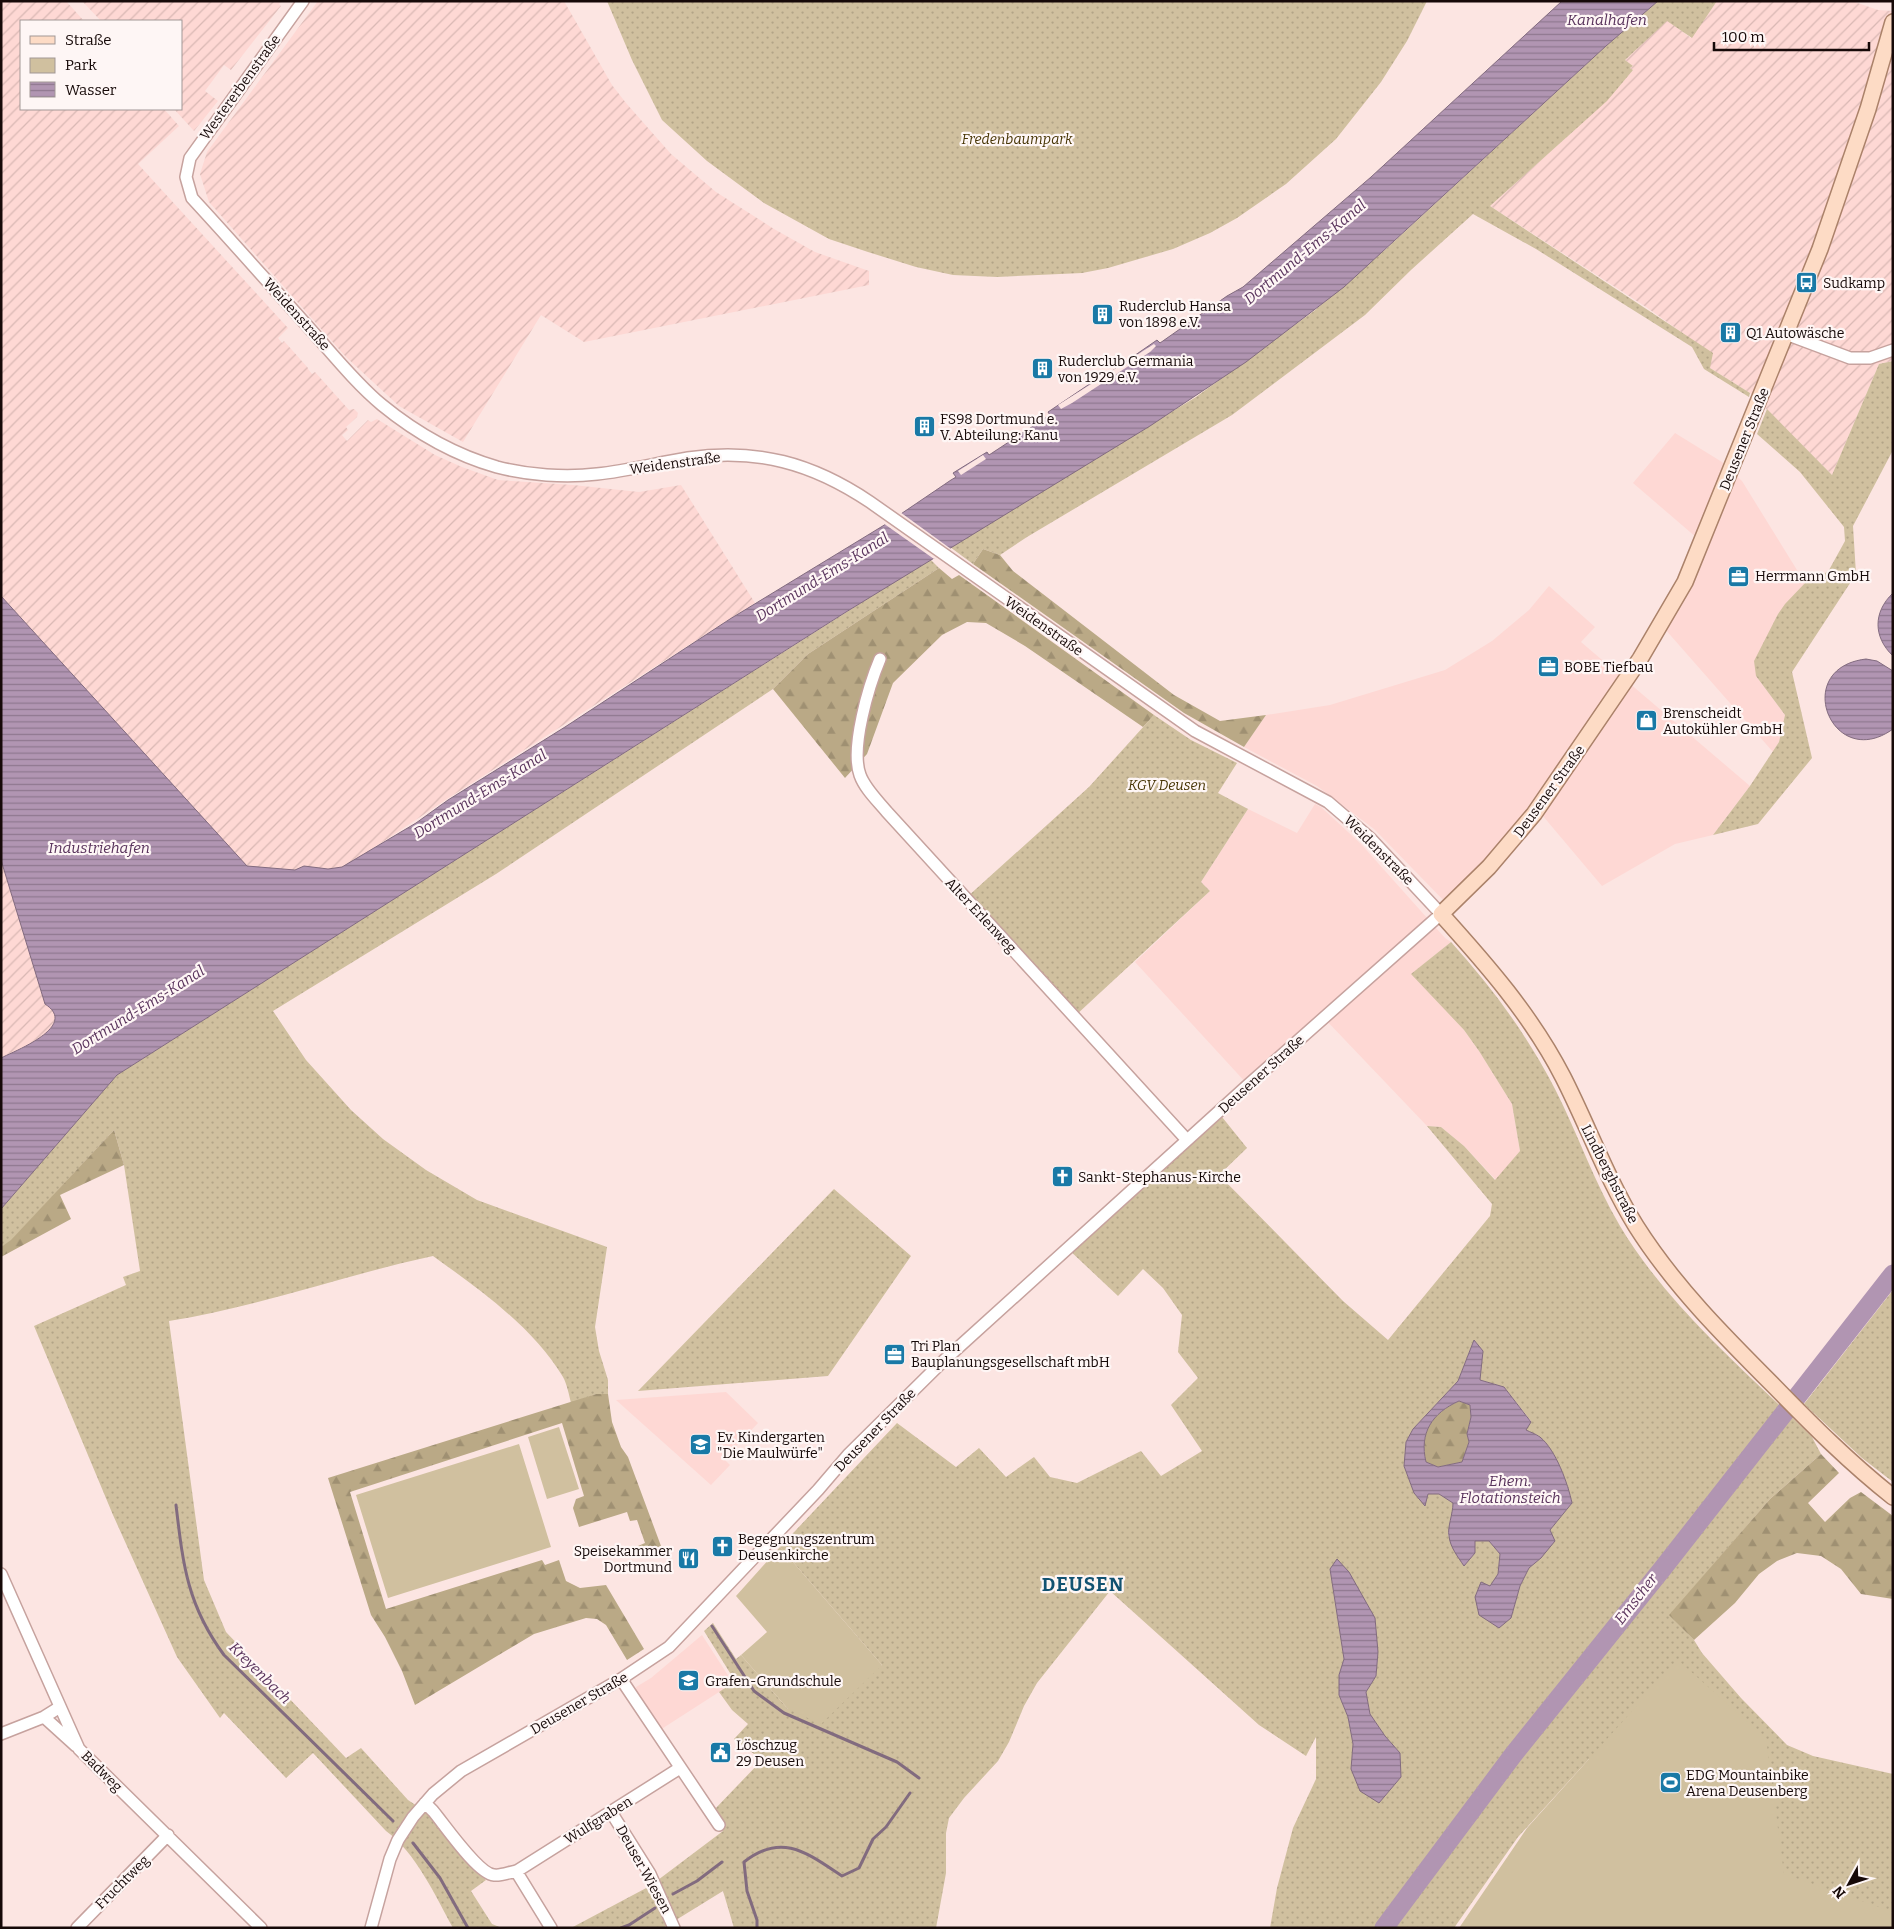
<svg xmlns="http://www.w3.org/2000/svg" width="1894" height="1929" font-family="Bitter,serif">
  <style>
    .built { fill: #fed8d4 }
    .industrial { fill: url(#industrial-furrows) }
    .green { fill: url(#green-dots); fill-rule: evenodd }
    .forest { fill: url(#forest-firs) }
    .pitch { fill: #d0c09f }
    .water { fill: url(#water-rules); stroke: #826b7f; fill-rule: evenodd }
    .pier { fill: #fce5e2 }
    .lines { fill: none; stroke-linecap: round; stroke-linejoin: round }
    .stream { stroke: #826b7f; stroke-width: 3 }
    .river { stroke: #b195b2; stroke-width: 19 }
    .minor-casing { stroke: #c6a29e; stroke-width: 14 }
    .major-casing { stroke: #ab826a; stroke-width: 18 }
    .minor { stroke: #fff; stroke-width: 11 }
    .major { stroke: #fddbc5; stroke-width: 15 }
    .labels { text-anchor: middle; stroke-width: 4.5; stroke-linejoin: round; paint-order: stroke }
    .street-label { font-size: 14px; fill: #160908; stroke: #fef6f5 }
    .park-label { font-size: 14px; font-style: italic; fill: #473505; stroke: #fef6f5 }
    .poi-label { font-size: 14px; fill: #160908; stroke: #fef6f5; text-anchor: start }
    .water-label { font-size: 15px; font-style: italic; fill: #59335c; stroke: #fef6f5 }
    .district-label { font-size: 19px; font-weight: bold; letter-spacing: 1px; fill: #125271; stroke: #fef6f5 }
  </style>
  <defs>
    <pattern id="industrial-furrows" width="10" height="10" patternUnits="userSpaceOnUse" patternTransform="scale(1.25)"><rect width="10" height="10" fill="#fed8d4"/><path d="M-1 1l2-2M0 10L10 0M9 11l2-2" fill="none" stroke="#d9b8b4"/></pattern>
    <pattern id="green-dots" width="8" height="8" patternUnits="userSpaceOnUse" patternTransform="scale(1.25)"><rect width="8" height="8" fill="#d0c09f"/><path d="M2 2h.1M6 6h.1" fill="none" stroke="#b2a487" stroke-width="1.8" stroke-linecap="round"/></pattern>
    <pattern id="forest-firs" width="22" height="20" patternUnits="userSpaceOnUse" patternTransform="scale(1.25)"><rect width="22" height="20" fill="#baa986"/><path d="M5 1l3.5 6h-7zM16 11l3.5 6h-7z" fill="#9f9072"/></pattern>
    <pattern id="water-rules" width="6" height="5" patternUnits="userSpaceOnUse" patternTransform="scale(1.25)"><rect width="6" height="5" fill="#b195b2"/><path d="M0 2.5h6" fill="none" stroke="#8f788f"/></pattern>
  </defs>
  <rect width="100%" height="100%" fill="#fce5e2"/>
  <!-- built -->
  <path class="built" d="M1675 433 1722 462 1742 481 1805 583 1778 614 1756 676 1785 715 1779 742 1773 752 1657 620 1682 581 1697 538 1633 483Z
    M1549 586 1595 627 1581 642 1750 786 1713 835 1675 844 1602 886 1537 809 1449 906 1374 829 1317 786 1244 747 1266 715 1330 705 1445 670 1492 641 1529 610Z
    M1315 804 1321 807 1361 844 1445 938 1451 942 1412 974 1464 1030 1479 1051 1512 1104 1520 1151 1496 1180 1464 1146 1441 1127 1427 1126 1324 1018 1248 1085 1135 962 1210 891 1201 882 1248 809 1297 833Z
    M726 1392 758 1423 724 1459 730 1465 711 1485 616 1400Z
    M702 1635 733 1683 660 1730 636 1692V1687L651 1678Z"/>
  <!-- industrial -->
  <path class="industrial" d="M1 1H66L84 21H21V109H164L179 126 138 164 288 328 278 338 282 343 284 341 308 368V369L312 374 315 372 349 410 354 409 358 413 357 417 346 427 348 430 342 435 347 441 368 420 371 422 377 419 435 455 462 467 498 480 573 485 639 492 681 485 755 603 447 799 179 978 1 1063Z
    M82 1H282L279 4 281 6 231 70 224 65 205 91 218 101 194 131 174 109H181V21H101Z
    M318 1H564L612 85 626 103 671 154 716 192 774 229 815 252 869 271V285L584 342 541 315 463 442 399 406 346 357 209 202 200 174 207 152Z
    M1717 1H1852L1878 10 1893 11V361L1879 364 1832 475 1750 393 1710 368 1684 334 1646 307 1490 206 1571 133 1633 70 1630 68 1633 66 1625 60 1667 20 1691 38Z"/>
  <!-- green -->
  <path class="green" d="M607 1H1427L1407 41 1381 82 1336 139 1286 184 1237 218 1210 233 1173 249 1108 268 1082 273 997 277 953 275 916 267 868 252 829 239 764 203 707 161 662 120 632 60Z
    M1658 1H1717L1692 38 1667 21 1625 60 1633 66 1630 68 1633 70 1607 101 1490 206 1713 353 1710 368 1750 393 1749 397 1704 369 1692 347 1536 249 1473 214 1411 270 1365 315 1232 415 1027 537 1000 555 983 549 973 564 950 547 1196 397 1314 311 1386 249 1606 46Z
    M1893 361V450L1853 526 1856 574 1792 672 1812 758 1758 824 1713 835 1750 786 1779 742 1785 715 1756 676 1754 661 1778 614 1785 604 1805 583 1819 578 1829 570 1845 541 1844 527 1800 472 1757 434 1767 409 1832 475 1879 364Z
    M930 559 939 568 808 654 773 689 496 874 273 1011 306 1060 351 1110 383 1139 426 1170 477 1200 607 1247 595 1327 599 1351 608 1380V1394H596L571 1403C569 1395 567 1384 563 1377 533 1327 479 1289 433 1256 344 1275 259 1307 169 1321L204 1580 226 1632 346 1758 361 1748 408 1800 432 1816 475 1871 486 1880 471 1891 492 1924 502 1928H453C435 1895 416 1853 386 1831L313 1753 286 1778 224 1713 220 1718 177 1657 113 1515 34 1326 126 1285 123 1277 140 1271 124 1165 114 1130 11 1241 1 1247V1209L117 1075Z
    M1154 715 1191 740 1237 763 1218 793 1248 809 1201 882 1210 891 1075 1016 966 898 1089 787Z
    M1451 942C1492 987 1527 1035 1555 1089 1578 1134 1594 1182 1620 1226 1669 1308 1745 1370 1812 1437L1821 1454 1770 1499 1670 1615 1694 1640 1702 1653 1741 1698 1787 1745 1813 1756 1893 1774V1928H1634L1589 1759 1518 1837 1454 1928H1270L1277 1888 1293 1828 1316 1779V1737L1306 1756 1259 1725 1110 1591 1037 1683 1024 1706 1009 1742 998 1761 964 1798 949 1818 946 1833V1873L936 1928H734L723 1891 663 1928H571L650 1886 723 1831 714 1810 762 1760 734 1739 748 1724 732 1710 719 1692 735 1681 704 1631 713 1623 736 1659 741 1655 788 1709 882 1665 780 1547 897 1423 956 1467 979 1448 1006 1477 1034 1457 1050 1477 1077 1483 1141 1451 1161 1476 1202 1451 1171 1405 1198 1378 1178 1352 1182 1315 1163 1288 1143 1269 1118 1296 1067 1248 1218 1112 1247 1148 1219 1175 1343 1301 1388 1340 1490 1216 1492 1204 1427 1126 1441 1127 1464 1146 1495 1180 1520 1151 1512 1104 1479 1051 1464 1030 1411 974ZM1474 1340 1483 1351 1480 1380 1504 1387 1531 1421 1525 1430 1539 1436 1572 1503 1550 1530 1541 1558 1529 1568 1520 1586 1511 1617 1490 1586 1498 1574 1500 1554 1489 1541H1475V1553L1464 1566 1448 1535 1453 1515V1503L1439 1494H1428L1425 1505 1414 1493 1404 1466 1406 1442 1413 1429 1458 1381ZM1330 1569 1378 1652 1376 1676 1366 1692 1370 1714 1385 1736 1400 1753 1401 1777 1379 1803 1351 1769 1353 1744 1348 1717 1339 1695V1675L1344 1659Z
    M834 1189 911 1256 828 1376 638 1391Z
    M1893 1290V1482L1862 1458 1804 1404Z"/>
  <!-- forest -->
  <path class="forest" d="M983 549 1000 555 1013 571 1174 695 1220 721 1266 715 1244 747 1184 713 973 564Z
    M939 568 952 579 959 575 1154 715 1143 727 1025 646 986 623 967 622 942 635 893 683 867 754 845 778 773 689 808 654Z
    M114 1130 124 1165 60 1195 71 1219 1 1257V1247L11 1240Z
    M596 1394H608L612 1422 621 1447 628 1457 661 1546 641 1553 638 1546 645 1543 637 1520 630 1521 627 1512 579 1527 573 1508 576 1499 584 1496 562 1423 350 1492 386 1609 542 1560 545 1565 559 1560 566 1581 580 1588 606 1585 644 1649 627 1660 606 1625 597 1619 586 1618 534 1634 415 1705 402 1671 385 1637 371 1615 328 1478Z
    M1459 1401 1470 1405 1471 1417 1467 1434 1469 1442 1462 1462 1438 1467 1426 1462C1419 1433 1432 1413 1459 1401Z
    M1821 1454 1839 1473 1808 1503 1825 1522 1850 1498 1861 1492 1893 1516V1599L1861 1594 1841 1569 1821 1556 1797 1553 1777 1561 1759 1574 1735 1603 1694 1640 1669 1615 1770 1499Z"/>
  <!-- pitch -->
  <path class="pitch" d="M559 1427 579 1489 547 1499 528 1437Z
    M519 1444 551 1547 388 1598 356 1495Z
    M780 1547 882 1665 821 1724 788 1709 741 1655 767 1632 736 1596Z
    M1680 1662 1766 1738 1784 1874 1893 1912V1928H1459L1527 1828 1642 1700Z"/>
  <!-- water -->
  <path class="water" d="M1562 1H1658L1606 46 1344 287 1246 362 1150 426 846 612 117 1075 1 1209V1058C17 1050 79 1026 45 1004L1 860V596L247 866 295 870 304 866 328 869 342 867 416 823 448 800 565 727 730 619 886 524 951 480 956 477 953 473 987 452 989 455 1050 415 1048 412 1100 377 1105 376 1157 340 1160 343 1227 296 1243 287 1371 177Z
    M1893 593V656C1873 637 1873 612 1893 593Z
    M1866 659 1877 661 1893 671V729C1832 773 1790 668 1866 659Z
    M1474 1340 1483 1351 1480 1380 1504 1387 1531 1422 1526 1430C1530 1432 1536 1434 1540 1437 1556 1450 1568 1484 1572 1503L1550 1530 1555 1541 1541 1558 1529 1568 1520 1586 1511 1618 1499 1628 1479 1615 1475 1597 1481 1582 1490 1586 1498 1574 1500 1554 1489 1541H1475V1553L1464 1566C1458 1557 1450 1547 1449 1536 1447 1528 1453 1514 1453 1503L1439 1494H1428L1425 1506 1414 1493 1404 1466 1406 1442 1413 1429 1458 1381ZM1459 1401 1470 1405 1471 1417 1467 1434 1469 1442 1462 1462 1438 1467 1426 1462C1419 1433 1432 1413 1459 1401Z
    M1337 1559 1349 1572 1375 1618 1378 1652 1376 1676 1366 1692 1370 1714 1385 1736 1400 1753 1401 1777 1379 1803 1360 1791 1351 1769 1353 1744 1348 1717 1339 1695V1675L1344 1659 1330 1569Z"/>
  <!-- pier -->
  <path class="pier" d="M1154 344 1156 346 1150 352 1072 403 1061 409 1058 405Z
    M983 455 986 459 961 475 958 471Z
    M900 512 951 549 934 559 883 523Z"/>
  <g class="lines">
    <!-- stream -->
    <path class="stream" d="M176 1505C183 1564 187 1605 224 1655L393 1821
      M712 1626 754 1691 784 1713 897 1762 919 1778
      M413 1843 440 1878 468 1928
      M673 1894 697 1881 722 1862
      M621 1928 629 1925 655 1908
      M757 1928V1920L747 1891 744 1862C782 1832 807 1853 842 1876L859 1868 873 1839 886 1827 910 1793"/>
    <!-- river -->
    <path class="river" d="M1384 1928 1513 1755 1663 1568 1893 1274"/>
    <defs>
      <path id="minor" d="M303 1 190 158 186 177 192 198C229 238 265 279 302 320 327 347 353 381 382 405 415 432 455 455 497 467 528 475 565 478 597 474 627 471 657 463 688 458 757 448 812 463 870 502L1195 731 1328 802 1370 838 1441 914 1248 1085 939 1365 848 1455 818 1490 669 1647 621 1679 461 1771 433 1794 413 1817 398 1840 390 1859 371 1928
        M1786 334 1850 358H1870L1893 350
        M880 659C869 685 850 748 860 775 865 789 878 801 887 812L1187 1140
        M1 1574 79 1749 261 1928
        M621 1679 719 1825
        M44 1717 76 1746
        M1 1734 44 1717 60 1707
        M425 1803 433 1811C444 1824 478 1874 494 1875 501 1876 510 1872 517 1871L680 1768
        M611 1812 650 1874 674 1928
        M516 1871 551 1928
        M77 1928 168 1835"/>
      <path id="major" d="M1893 22 1868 109 1820 249 1685 582 1640 659 1534 814 1489 867 1441 914C1487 965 1531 1015 1563 1077 1588 1126 1607 1179 1636 1226 1674 1286 1724 1336 1774 1386 1812 1425 1850 1463 1893 1497"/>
    </defs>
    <!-- minor casing -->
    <use href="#minor" class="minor-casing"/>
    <!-- major casing -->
    <use href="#major" class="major-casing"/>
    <!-- minor -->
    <use href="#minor" class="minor"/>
    <!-- major -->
    <use href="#major" class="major"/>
  </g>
  <!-- icons -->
  <defs>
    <symbol id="bus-square" viewBox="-11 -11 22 22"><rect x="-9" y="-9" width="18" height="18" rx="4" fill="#1979a6" stroke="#fef6f5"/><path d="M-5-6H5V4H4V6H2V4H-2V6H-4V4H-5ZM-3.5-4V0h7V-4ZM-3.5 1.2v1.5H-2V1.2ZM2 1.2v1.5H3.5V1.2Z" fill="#fff"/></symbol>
    <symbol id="building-square" viewBox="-11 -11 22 22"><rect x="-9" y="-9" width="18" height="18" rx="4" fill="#1979a6" stroke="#fef6f5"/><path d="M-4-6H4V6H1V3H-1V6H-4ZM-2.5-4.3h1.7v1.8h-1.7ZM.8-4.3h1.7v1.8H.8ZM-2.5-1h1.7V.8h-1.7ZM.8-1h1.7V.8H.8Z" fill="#fff"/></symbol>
    <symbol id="office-square" viewBox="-11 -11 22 22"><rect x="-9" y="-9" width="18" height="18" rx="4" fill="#1979a6" stroke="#fef6f5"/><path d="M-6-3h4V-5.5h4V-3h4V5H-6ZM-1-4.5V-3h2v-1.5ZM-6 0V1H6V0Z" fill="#fff"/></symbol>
    <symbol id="shop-square" viewBox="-11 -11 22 22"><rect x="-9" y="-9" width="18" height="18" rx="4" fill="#1979a6" stroke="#fef6f5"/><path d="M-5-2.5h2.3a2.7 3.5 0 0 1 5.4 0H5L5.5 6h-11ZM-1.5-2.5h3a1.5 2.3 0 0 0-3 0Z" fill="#fff"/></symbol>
    <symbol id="church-square" viewBox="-11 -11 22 22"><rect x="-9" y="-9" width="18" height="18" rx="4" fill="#1979a6" stroke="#fef6f5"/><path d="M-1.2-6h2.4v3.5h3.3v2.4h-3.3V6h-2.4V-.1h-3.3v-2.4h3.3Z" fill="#fff"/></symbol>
    <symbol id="school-square" viewBox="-11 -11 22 22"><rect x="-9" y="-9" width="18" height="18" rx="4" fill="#1979a6" stroke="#fef6f5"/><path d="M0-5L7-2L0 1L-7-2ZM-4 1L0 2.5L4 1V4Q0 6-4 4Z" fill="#fff"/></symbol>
    <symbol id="restaurant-square" viewBox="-11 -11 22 22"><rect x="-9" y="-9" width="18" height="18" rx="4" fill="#1979a6" stroke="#fef6f5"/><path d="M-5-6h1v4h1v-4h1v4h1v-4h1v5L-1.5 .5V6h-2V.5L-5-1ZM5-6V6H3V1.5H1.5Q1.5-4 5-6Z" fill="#fff"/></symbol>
    <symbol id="civic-square" viewBox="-11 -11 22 22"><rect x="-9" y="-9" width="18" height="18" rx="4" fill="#1979a6" stroke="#fef6f5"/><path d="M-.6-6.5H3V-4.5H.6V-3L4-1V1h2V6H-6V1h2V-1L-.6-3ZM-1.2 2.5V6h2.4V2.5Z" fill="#fff"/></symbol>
    <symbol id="stadium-square" viewBox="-11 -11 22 22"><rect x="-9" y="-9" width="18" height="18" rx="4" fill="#1979a6" stroke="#fef6f5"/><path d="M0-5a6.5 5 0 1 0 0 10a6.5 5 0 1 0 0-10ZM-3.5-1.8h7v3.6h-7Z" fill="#fff"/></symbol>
  </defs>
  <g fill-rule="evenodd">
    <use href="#bus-square" x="1794" y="270" width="25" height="25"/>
    <use href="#building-square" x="1090" y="302" width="25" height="25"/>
    <use href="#building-square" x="1718" y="320" width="25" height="25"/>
    <use href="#building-square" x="1030" y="356" width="25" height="25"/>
    <use href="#building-square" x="912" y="414" width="25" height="25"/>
    <use href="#office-square" x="1726" y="564" width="25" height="25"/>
    <use href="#office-square" x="1536" y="654" width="25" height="25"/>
    <use href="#shop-square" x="1634" y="708" width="25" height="25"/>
    <use href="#church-square" x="1050" y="1164" width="25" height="25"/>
    <use href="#office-square" x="882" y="1342" width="25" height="25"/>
    <use href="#school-square" x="688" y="1432" width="25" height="25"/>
    <use href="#church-square" x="710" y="1534" width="25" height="25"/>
    <use href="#restaurant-square" x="676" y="1546" width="25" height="25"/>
    <use href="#school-square" x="676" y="1668" width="25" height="25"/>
    <use href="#civic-square" x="708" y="1740" width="25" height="25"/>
    <use href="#stadium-square" x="1658" y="1770" width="25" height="25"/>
  </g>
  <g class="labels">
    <!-- street labels -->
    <g class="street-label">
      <text transform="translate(240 87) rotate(-54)" y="5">Westererbenstraße</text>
      <text transform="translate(297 314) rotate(48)" y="5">Weidenstraße</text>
      <text transform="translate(1744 439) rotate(-68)" y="5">Deusener Straße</text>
      <text transform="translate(675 463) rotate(-8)" y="5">Weidenstraße</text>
      <text transform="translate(1044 626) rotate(35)" y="5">Weidenstraße</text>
      <text transform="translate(1549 791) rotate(-54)" y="5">Deusener Straße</text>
      <text transform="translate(1379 850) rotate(45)" y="5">Weidenstraße</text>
      <text transform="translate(981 915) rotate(47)" y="5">Alter Erlenweg</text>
      <text transform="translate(1261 1074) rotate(-42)" y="5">Deusener Straße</text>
      <text transform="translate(1610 1174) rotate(63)" y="5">Lindberghstraße</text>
      <text transform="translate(875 1430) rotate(-46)" y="5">Deusener Straße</text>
      <text transform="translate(579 1703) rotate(-30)" y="5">Deusener Straße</text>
      <text transform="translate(102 1771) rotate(45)" y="5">Badweg</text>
      <text transform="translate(598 1820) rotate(-32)" y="5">Wulfgraben</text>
      <text transform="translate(644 1869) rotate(61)" y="5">Deuser Wiesen</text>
      <text transform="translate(122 1882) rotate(-45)" y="5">Fruchtweg</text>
    </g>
    <!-- park labels -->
    <g class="park-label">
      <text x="1017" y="144">Fredenbaumpark</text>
      <text x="1167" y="790">KGV Deusen</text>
    </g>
    <!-- poi labels -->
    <g class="poi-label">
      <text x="1823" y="288">Sudkamp</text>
      <text x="1119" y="311">Ruderclub Hansa<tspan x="1119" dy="16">von 1898 e.V.</tspan></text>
      <text x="1746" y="338">Q1 Autowäsche</text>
      <text x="1058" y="366">Ruderclub Germania<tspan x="1058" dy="16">von 1929 e.V.</tspan></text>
      <text x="940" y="424">FS98 Dortmund e.<tspan x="940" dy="16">V. Abteilung: Kanu</tspan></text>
      <text x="1755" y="581">Herrmann GmbH</text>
      <text x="1564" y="672">BOBE Tiefbau</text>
      <text x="1663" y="718">Brenscheidt<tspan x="1663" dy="16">Autokühler GmbH</tspan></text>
      <text x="1078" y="1182">Sankt-Stephanus-Kirche</text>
      <text x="911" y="1351">Tri Plan<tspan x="911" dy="16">Bauplanungsgesellschaft mbH</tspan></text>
      <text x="717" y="1442">Ev. Kindergarten<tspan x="717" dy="16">"Die Maulwürfe"</tspan></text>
      <text x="738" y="1544">Begegnungszentrum<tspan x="738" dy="16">Deusenkirche</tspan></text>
      <text x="672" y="1556" text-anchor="end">Speisekammer<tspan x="672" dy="16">Dortmund</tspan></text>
      <text x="705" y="1686">Grafen-Grundschule</text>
      <text x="736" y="1750">Löschzug<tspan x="736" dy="16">29 Deusen</tspan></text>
      <text x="1686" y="1780">EDG Mountainbike<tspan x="1686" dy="16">Arena Deusenberg</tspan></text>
    </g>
    <!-- water labels -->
    <g class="water-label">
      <text x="1607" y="25">Kanalhafen</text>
      <text transform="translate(1305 252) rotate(-40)" y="5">Dortmund-Ems-Kanal</text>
      <text transform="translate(822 577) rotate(-32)" y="5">Dortmund-Ems-Kanal</text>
      <text transform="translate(480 794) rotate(-32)" y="5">Dortmund-Ems-Kanal</text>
      <text x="99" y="853">Industriehafen</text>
      <text transform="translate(138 1010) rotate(-32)" y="5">Dortmund-Ems-Kanal</text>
      <text x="1510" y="1486">Ehem.<tspan x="1510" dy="17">Flotationsteich</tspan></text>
      <text transform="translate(1636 1599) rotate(-52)" y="5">Emscher</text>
      <text transform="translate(260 1673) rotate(45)" y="5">Kreyenbach</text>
    </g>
    <!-- district labels -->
    <g class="district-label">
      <text x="1083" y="1591">DEUSEN</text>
    </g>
  </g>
  <!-- border -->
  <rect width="1894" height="1929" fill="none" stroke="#160908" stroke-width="5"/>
  <!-- legend -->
  <rect x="20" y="20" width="162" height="90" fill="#fef6f5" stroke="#a19796"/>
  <rect x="30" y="36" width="25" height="8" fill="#fddbc5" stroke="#a19796"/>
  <text x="65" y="45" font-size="15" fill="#160908">Straße</text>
  <rect x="30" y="58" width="25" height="15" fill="#d0c09f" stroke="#a19796"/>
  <text x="65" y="70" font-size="15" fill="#160908">Park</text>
  <rect x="30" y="82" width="25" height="15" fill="url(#water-rules)" stroke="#a19796"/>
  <text x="65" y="95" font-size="15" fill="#160908">Wasser</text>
  <!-- north arrow -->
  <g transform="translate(1849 1884) rotate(230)" stroke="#fef6f5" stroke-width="4" paint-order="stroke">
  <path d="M0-4L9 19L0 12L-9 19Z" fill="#160908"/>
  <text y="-8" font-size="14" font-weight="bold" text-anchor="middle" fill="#160908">N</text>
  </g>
  <!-- scale -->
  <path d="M1714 42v8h155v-8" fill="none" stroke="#160908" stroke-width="2.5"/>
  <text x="1722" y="42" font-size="15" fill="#160908" stroke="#fef6f5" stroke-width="4" paint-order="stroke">100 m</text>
</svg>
